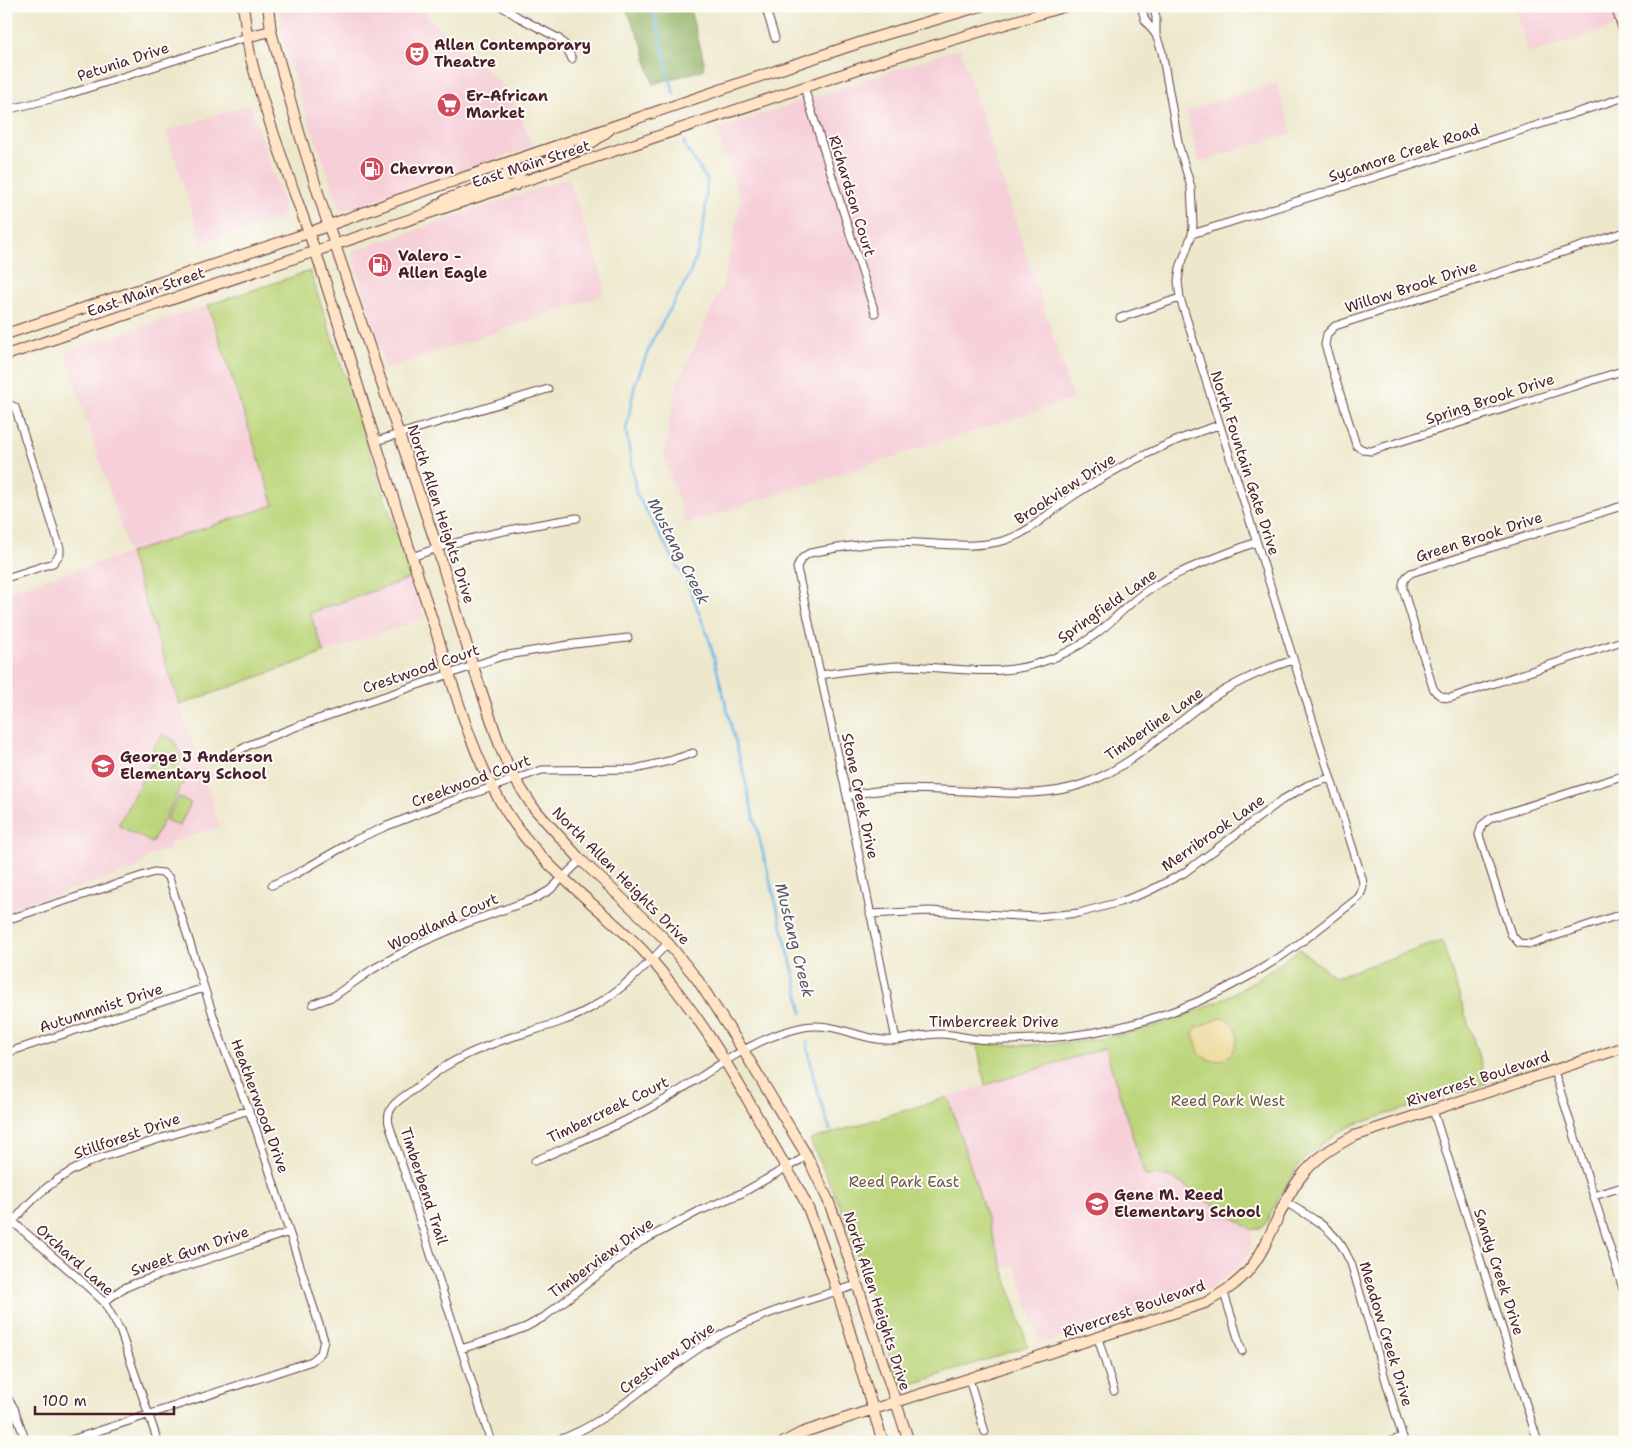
<svg xmlns="http://www.w3.org/2000/svg" width="1631" height="1448" font-family="'Shantell Sans',sans-serif">
  <style>
    .built { fill: #f6cfd9 }
    .green { fill: #bcd57a; stroke: #837a52 }
    .forest { fill: #95b66a; stroke: #706a4a }
    .sand { fill: #eeda9e; stroke: #9c7c64 }
    .lines { fill: none; stroke-linecap: round; stroke-linejoin: round }
    .stream { stroke: #72baea; stroke-width: 2.5 }
    .street-casing { stroke: #623d43; stroke-width: 9 }
    .secondary-casing { stroke: #623d43; stroke-width: 12 }
    .street { stroke: #fff; stroke-width: 7 }
    .secondary { stroke: #ffe4c6; stroke-width: 10 }
    .labels { text-anchor: middle; stroke-width: 4; stroke-linejoin: round; paint-order: stroke }
    .poi-label { font-size: 15px; font-weight: bold; fill: #4a1f2b; stroke: #fdfcf7; text-anchor: start }
    .street-label { font-size: 15px; fill: #4a1f2b; stroke: #fdfcf7 }
    .park-label { font-size: 15px; fill: #6c5643; stroke: #fdfcf7 }
    .water-label { font-size: 16px; font-style: italic; fill: #58556e; stroke: #fdfcf7 }
  </style>
  <rect width="100%" height="100%" fill="#fdfcf7"/>
  <filter id="ink" filterUnits="userSpaceOnUse"><feTurbulence type="fractalNoise" baseFrequency=".02" numOctaves="2"/><feDisplacementMap in="SourceGraphic" scale="10" xChannelSelector="R" yChannelSelector="G"/><feConvolveMatrix kernelMatrix="1 2 1 2 8 2 1 2 1" color-interpolation-filters="sRGB"/></filter>
  <filter id="wash" filterUnits="userSpaceOnUse"><feTurbulence type="fractalNoise" baseFrequency=".0096" numOctaves="4" result="noise"/><feDisplacementMap in="SourceGraphic" scale="20" xChannelSelector="R" yChannelSelector="G"/><feGaussianBlur stdDeviation="1.12" result="paint"/><feColorMatrix in="noise" values="0 0 0 0 0 0 0 0 0 0 0 0 0 0 0 0 0 1.4 0 .05"/><feComposite in="paint" operator="in"/></filter>
  <g filter="url(#wash)">
    <rect width="100%" height="100%" fill="#ede8cc"/>
    <!-- built -->
    <path class="built" d="M280 6H420L428 18 461 50 497 78 515 103 533 146 342 211 309 122 284 47Z
      M1514 6H1625V23L1529 54Z
      M960 48 1073 399 686 524 664 456 676 387 723 285 741 200 716 130Z
      M1276 83 1292 133 1199 162 1186 111Z
      M250 104 285 210 282 218 202 244 166 131Z
      M568 178 605 284 601 296 386 369 352 252Z
      M208 305 274 506 129 553 220 827 171 842 169 851 158 852 151 855 145 859 139 868 6 910V592L129 553 65 352Z
      M411 578 425 618 324 653 310 613Z
      M1105 1048 1145 1176 1159 1175 1174 1179 1252 1230 1251 1249 1241 1264 1212 1288 1048 1342 1039 1339 1015 1264 1002 1268 948 1097Z"/>
    <!-- green -->
    <path class="green" d="M310 271 411 578 310 613 324 653 180 705 129 553 274 505 208 305Z
      M163 735 174 740 175 742 182 757V761L177 765 153 753V747Z
      M155 756 188 773 152 843 118 825Z
      M179 797 191 803 179 826 166 820Z
      M1442 941 1487 1083 1353 1125 1337 1133 1309 1154 1299 1165 1278 1199 1266 1223 1260 1228 1252 1230 1174 1179 1159 1175 1145 1176 1105 1048 985 1085 977 1043C1076 1052 1179 1031 1262 976 1275 968 1287 958 1299 949L1335 977Z
      M948 1097 1028 1346 900 1388 845 1217 810 1140Z"/>
    <!-- forest -->
    <path class="forest" d="M625 6H689L704 61 703 70 653 84 643 46Z"/>
    <!-- sand -->
    <path class="sand" d="M1221 1018C1253 1024 1233 1078 1200 1055L1193 1034 1197 1027Z"/>
    <g class="lines">
      <!-- stream -->
      <path class="stream" d="M652 6 674 94
        M684 141 685 146 707 180 705 216 699 249 689 276 652 341 635 384 626 430 636 493 689 587 709 639 743 771 749 798 797 986 802 1013
        M807 1042 814 1080 830 1130"/>
    </g>
  </g>
  <g filter="url(#ink)">
    <g class="lines">
      <defs>
        <path id="street" d="M501 6 518 17 558 38 566 46 572 59
          M765 6 775 38
          M1153 6 1156 17V34
          M804 87 875 313
          M6 110 63 96 247 37
          M1625 232 1335 326 1327 334 1325 345 1356 445C1361 450 1365 451 1371 451L1625 370
          M1192 234 1435 158 1625 97
          M1120 318 1180 298
          M6 403 15 407 60 548V554L53 563 6 578
          M376 441 548 389
          M1625 505 1411 573C1405 577 1402 582 1403 589L1433 688C1437 695 1442 698 1450 698L1625 640
          M412 557C465 537 520 527 577 518
          M820 675C847 671 873 667 900 666 945 666 995 678 1039 663 1059 657 1077 648 1093 636 1113 622 1128 603 1148 590 1179 570 1221 556 1256 542
          M231 755 249 745 298 726 502 656 574 644 628 638
          M1625 775 1491 818 1482 825 1479 835 1511 934 1519 943 1531 944 1625 913
          M847 796C892 785 939 790 986 792 1019 794 1051 795 1083 784 1126 770 1163 734 1199 707 1227 686 1260 671 1293 660
          M272 885 296 874 355 840 387 826 446 803 542 770 635 769 669 761 693 753
          M870 914 929 911 1037 917 1079 913 1120 902 1149 891 1184 873 1282 800 1308 785 1330 778
          M6 920 154 872 163 873 169 878 222 1043 256 1129 324 1340 321 1353 312 1361 65 1442
          M313 1004 334 996 373 969 418 944 464 924 536 898 550 890 581 860
          M896 1040 847 796 797 568C799 560 803 556 810 553 836 548 862 543 889 542 926 541 971 551 1006 540 1033 531 1052 509 1076 494 1121 465 1168 441 1219 425
          M6 1053 204 988
          M1554 1071 1625 1295
          M1433 1110 1538 1442
          M535 1161C575 1143 616 1127 654 1106 703 1079 747 1038 804 1027 837 1021 864 1043 897 1040 912 1038 926 1034 941 1034 953 1034 965 1038 977 1039 996 1041 1016 1040 1035 1039 1113 1034 1181 1015 1249 976 1287 955 1324 925 1358 898 1363 891 1364 886 1362 878L1180 298 1178 281 1180 268 1192 234 1193 225 1191 187 1179 147 1162 52 1156 35 1145 20 1141 6
          M1594 1196 1625 1186
          M1285 1202C1304 1213 1326 1224 1339 1242 1344 1248 1347 1256 1351 1263L1404 1442
          M6 1216 76 1276 104 1302 120 1330 158 1442
          M6 1231C32 1196 59 1173 100 1158L249 1110
          M1224 1293 1242 1351
          M104 1302 122 1289 136 1283 289 1232
          M1098 1338 1114 1391
          M461 1349 505 1335 526 1327 544 1317 639 1243 699 1211 742 1193 807 1156
          M969 1379 985 1432
          M6 1396 14 1408 26 1442
          M491 1442 389 1124C385 1106 401 1099 413 1090 424 1082 433 1074 444 1067 462 1056 483 1047 503 1040 531 1030 563 1024 589 1009 620 992 644 968 668 943
          M553 1442C611 1423 653 1377 704 1345 750 1316 805 1301 857 1285
          M1388 1442 1403 1437"/>
        <path id="secondary" d="M243 6C246 24 247 42 251 59 269 128 296 195 319 262 357 381 393 500 432 619 453 683 470 754 506 811 537 861 585 896 627 935 644 950 658 967 672 985 712 1034 744 1093 775 1148 787 1170 801 1190 810 1213 839 1288 859 1366 883 1442
          M268 6 271 31 299 132 325 215 437 547 473 666 501 749 508 765 515 779 533 807 550 826 581 860 663 937 697 979 743 1050 807 1156 828 1200 839 1229 909 1442
          M1616 6 1625 32
          M247 37 271 31
          M516 185 518 174 524 169C555 159 586 151 610 129
          M431 210 447 199 503 179 507 174 510 162
          M6 334 308 233 398 200 793 65 877 37 981 6
          M6 355 885 60 1066 6
          M784 1442 801 1433 874 1409 1205 1303C1221 1294 1236 1285 1248 1271 1271 1244 1278 1207 1300 1178 1314 1159 1333 1147 1354 1136L1625 1047"/>
      </defs>
      <!-- street casing -->
      <use href="#street" class="street-casing"/>
      <!-- secondary casing -->
      <use href="#secondary" class="secondary-casing"/>
      <!-- street -->
      <use href="#street" class="street"/>
      <!-- secondary -->
      <use href="#secondary" class="secondary"/>
    </g>
  </g>
  <!-- icons -->
  <defs>
    <symbol id="theatre-disc" viewBox="-11 -11 22 22"><circle r="9.5" fill="#d1495b" stroke="#fdfcf7"/><path d="M-5-5.5Q0-4 5-5.5V0Q5 5 0 6Q-5 5-5 0ZM-3.3-2.5H-1v1.5H-3.3ZM1-2.5H3.3v1.5H1ZM-2.8 1Q0 5.5 2.8 1Z" fill="#fff"/></symbol>
    <symbol id="supermarket-disc" viewBox="-11 -11 22 22"><circle r="9.5" fill="#d1495b" stroke="#fdfcf7"/><path d="M-6-5.5h2.5l.6 2H6L4.5 2H-2.5L-4.4-4H-6ZM-1.5 3.2a1.3 1.3 0 1 0 .1 0ZM3 3.2a1.3 1.3 0 1 0 .1 0Z" fill="#fff"/></symbol>
    <symbol id="fuel-disc" viewBox="-11 -11 22 22"><circle r="9.5" fill="#d1495b" stroke="#fdfcf7"/><path d="M-5.5-6h7V0h2V4h1.3V-2.5L3-4.5l.8-.8L6-3V5H2.5V1h-1V6h-7ZM-4.2-4.7v3.2H.2V-4.7Z" fill="#fff"/></symbol>
    <symbol id="school-disc" viewBox="-11 -11 22 22"><circle r="9.5" fill="#d1495b" stroke="#fdfcf7"/><path d="M0-5L7-2L0 1L-7-2ZM-4 1L0 2.5L4 1V4Q0 6-4 4Z" fill="#fff"/></symbol>
  </defs>
  <g fill-rule="evenodd">
    <use href="#theatre-disc" x="403" y="40" width="28" height="28"/>
    <use href="#supermarket-disc" x="435" y="91" width="28" height="28"/>
    <use href="#fuel-disc" x="358" y="155" width="28" height="28"/>
    <use href="#fuel-disc" x="366" y="251" width="28" height="28"/>
    <use href="#school-disc" x="89" y="752" width="28" height="28"/>
    <use href="#school-disc" x="1083" y="1190" width="28" height="28"/>
  </g>
  <g class="labels">
    <!-- poi labels -->
    <g class="poi-label">
      <text x="434" y="50">Allen Contemporary<tspan x="434" dy="17">Theatre</tspan></text>
      <text x="466" y="101">Er-African<tspan x="466" dy="17">Market</tspan></text>
      <text x="390" y="174">Chevron</text>
      <text x="398" y="261">Valero -<tspan x="398" dy="17">Allen Eagle</tspan></text>
      <text x="120" y="762">George J Anderson<tspan x="120" dy="17">Elementary School</tspan></text>
      <text x="1114" y="1200">Gene M. Reed<tspan x="1114" dy="17">Elementary School</tspan></text>
    </g>
    <!-- street labels -->
    <g class="street-label">
      <text transform="translate(123 62) rotate(-18)" y="5">Petunia Drive</text>
      <text transform="translate(1404 153) rotate(-18)" y="5">Sycamore Creek Road</text>
      <text transform="translate(531 164) rotate(-18)" y="5">East Main Street</text>
      <text transform="translate(852 196) rotate(73)" y="5">Richardson Court</text>
      <text transform="translate(1411 287) rotate(-18)" y="5">Willow Brook Drive</text>
      <text transform="translate(146 292) rotate(-19)" y="5">East Main Street</text>
      <text transform="translate(1490 399) rotate(-18)" y="5">Spring Brook Drive</text>
      <text transform="translate(1245 463) rotate(72)" y="5">North Fountain Gate Drive</text>
      <text transform="translate(1065 489) rotate(-33)" y="5">Brookview Drive</text>
      <text transform="translate(441 514) rotate(72)" y="5">North Allen Heights Drive</text>
      <text transform="translate(1479 537) rotate(-18)" y="5">Green Brook Drive</text>
      <text transform="translate(1107 606) rotate(-35)" y="5">Springfield Lane</text>
      <text transform="translate(421 669) rotate(-19)" y="5">Crestwood Court</text>
      <text transform="translate(1154 724) rotate(-35)" y="5">Timberline Lane</text>
      <text transform="translate(471 781) rotate(-20)" y="5">Creekwood Court</text>
      <text transform="translate(860 796) rotate(78)" y="5">Stone Creek Drive</text>
      <text transform="translate(1213 833) rotate(-35)" y="5">Merribrook Lane</text>
      <text transform="translate(621 876) rotate(45)" y="5">North Allen Heights Drive</text>
      <text transform="translate(443 922) rotate(-24)" y="5">Woodland Court</text>
      <text transform="translate(101 1008) rotate(-18)" y="5">Autumnmist Drive</text>
      <text x="994" y="1027">Timbercreek Drive</text>
      <text transform="translate(1478 1079) rotate(-18)" y="5">Rivercrest Boulevard</text>
      <text transform="translate(260 1106) rotate(70)" y="5">Heatherwood Drive</text>
      <text transform="translate(608 1110) rotate(-26)" y="5">Timbercreek Court</text>
      <text transform="translate(127 1136) rotate(-19)" y="5">Stillforest Drive</text>
      <text transform="translate(424 1186) rotate(72)" y="5">Timberbend Trail</text>
      <text transform="translate(190 1251) rotate(-19)" y="5">Sweet Gum Drive</text>
      <text transform="translate(601 1258) rotate(-36)" y="5">Timberview Drive</text>
      <text transform="translate(75 1260) rotate(42)" y="5">Orchard Lane</text>
      <text transform="translate(1499 1272) rotate(72)" y="5">Sandy Creek Drive</text>
      <text transform="translate(877 1301) rotate(72)" y="5">North Allen Heights Drive</text>
      <text transform="translate(1134 1309) rotate(-19)" y="5">Rivercrest Boulevard</text>
      <text transform="translate(1386 1334) rotate(73)" y="5">Meadow Creek Drive</text>
      <text transform="translate(667 1358) rotate(-35)" y="5">Crestview Drive</text>
    </g>
    <!-- park labels -->
    <g class="park-label">
      <text x="1228" y="1106">Reed Park West</text>
      <text x="904" y="1187">Reed Park East</text>
    </g>
    <!-- water labels -->
    <g class="water-label">
      <text transform="translate(679 551) rotate(63)" y="6">Mustang Creek</text>
      <text transform="translate(795 940) rotate(76)" y="6">Mustang Creek</text>
    </g>
  </g>
  <!-- margin -->
  <rect width="1631" height="1448" fill="none" stroke="#fdfcf7" stroke-width="25"/>
  <!-- scale -->
  <path d="M35 1406v8h139v-8" fill="none" stroke="#4a1f2b" stroke-width="2.5"/>
  <text x="42" y="1406" font-size="15" fill="#4a1f2b" stroke="#fdfcf7" stroke-width="4" paint-order="stroke">100 m</text>
</svg>
